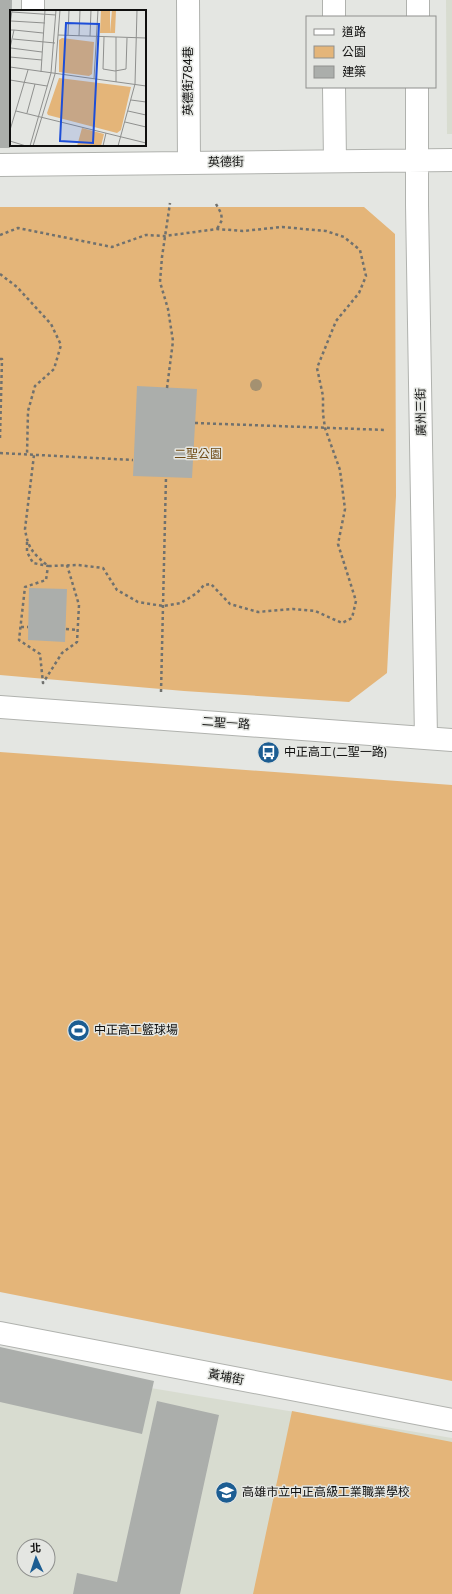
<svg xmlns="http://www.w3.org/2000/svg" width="452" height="1594" font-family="'Nunito Sans','Noto Sans TC',sans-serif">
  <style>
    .built { fill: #d8dcd0; fill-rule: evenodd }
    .green { fill: #e4b579 }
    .building { fill: #abaeab }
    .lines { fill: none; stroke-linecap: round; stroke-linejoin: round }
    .street-casing { stroke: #b0b2ae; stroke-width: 24 }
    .path { stroke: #70716e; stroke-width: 2.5; stroke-dasharray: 3 3; stroke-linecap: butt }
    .street { stroke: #fff; stroke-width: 22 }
    .tree { fill: #a49171 }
    .labels { text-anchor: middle; stroke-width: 3; stroke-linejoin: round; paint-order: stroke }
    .street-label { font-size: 12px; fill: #10100f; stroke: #e4e6e2 }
    .park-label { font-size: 12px; fill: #6f4b15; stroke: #e4e6e2 }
    .poi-label { font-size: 12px; fill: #10100f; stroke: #e4e6e2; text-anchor: start }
    .inset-road { fill: none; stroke: #8f908e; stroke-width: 1 }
    .view { fill: #1d4ed8; fill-opacity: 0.15; stroke: #1d4ed8; stroke-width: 2 }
    .inset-edge { fill: none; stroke: #10100f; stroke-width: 2 }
  </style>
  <rect width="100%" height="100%" fill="#e4e6e2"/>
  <!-- built -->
  <path class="built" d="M446 0H452V134H447Z
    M0 1363 452 1438V1594H0ZM24 1546H48V1570H24Z"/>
  <!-- green -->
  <path class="green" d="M0 207H364L395 234 396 496 387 673 349 702 184 691 0 675Z
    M0 752 452 785V1381L0 1292Z
    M292 1411 452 1442V1594H253Z"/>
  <!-- building -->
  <path class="building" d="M0 0H12L10 148H0Z
    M137 386 197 389 192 478 133 476Z
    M29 588 67 589 65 642 28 640Z
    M0 1347 154 1381 142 1434 0 1402Z
    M157 1401 219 1415 180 1594H73L77 1573 117 1582Z"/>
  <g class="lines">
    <defs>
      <path id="street" d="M188 0 189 162
        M334 0V17
        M33 11V0
        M418 17V0
        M334 87 335 161
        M417 87V205L426 738
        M0 165 452 160
        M0 707 452 740
        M0 1333 452 1420"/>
    </defs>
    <!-- street casing -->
    <use href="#street" class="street-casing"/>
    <!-- path -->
    <path class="path" d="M216 204 221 213 222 220 217 229
      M0 235 18 228 112 247 146 235 165 236 217 229 243 231 282 227 326 231 344 237 360 250 366 276 359 293 336 321 317 368 323 396V414L325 428 340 470 345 509 338 544 356 601 352 618 342 623 315 611 293 609 258 612 230 604 211 584 204 585 197 593 181 603 163 606 138 602 117 590 103 568 78 565 48 566C33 553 28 549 25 529L34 455
      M0 274 17 287 51 324 61 345 54 369 35 386 28 411 27 455
      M0 359H2L0 438
      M167 388 173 341 168 309 160 282 162 257 170 203
      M195 423 386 430
      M0 453 133 460
      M27 542V552L33 563 48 566 46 580 25 587 19 640 40 654 43 683 62 653 77 642 79 605 67 565
      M21 627H28
      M66 629 77 630
      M161 692 166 477"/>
    <!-- street -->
    <use href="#street" class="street"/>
  </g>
  <!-- trees -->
  <circle class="tree" cx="256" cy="385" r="6"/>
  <!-- icons -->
  <defs>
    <symbol id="bus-disc" viewBox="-11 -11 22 22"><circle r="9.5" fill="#1c5d92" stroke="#e4e6e2"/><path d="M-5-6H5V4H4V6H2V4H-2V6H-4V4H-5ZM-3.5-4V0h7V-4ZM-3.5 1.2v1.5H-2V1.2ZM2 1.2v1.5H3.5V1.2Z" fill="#fff"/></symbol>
    <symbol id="stadium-disc" viewBox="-11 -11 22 22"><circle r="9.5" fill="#1c5d92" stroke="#e4e6e2"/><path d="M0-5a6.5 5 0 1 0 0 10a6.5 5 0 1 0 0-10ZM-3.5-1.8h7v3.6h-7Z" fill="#fff"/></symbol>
    <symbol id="school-disc" viewBox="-11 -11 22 22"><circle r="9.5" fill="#1c5d92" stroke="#e4e6e2"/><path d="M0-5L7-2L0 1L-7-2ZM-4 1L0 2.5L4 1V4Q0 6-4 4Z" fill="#fff"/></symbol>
  </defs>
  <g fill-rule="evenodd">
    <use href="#bus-disc" x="256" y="740" width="25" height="25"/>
    <use href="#stadium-disc" x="66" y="1018" width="25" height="25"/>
    <use href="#school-disc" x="214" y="1480" width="25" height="25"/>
  </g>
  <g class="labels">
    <!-- street labels -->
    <g class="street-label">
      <text transform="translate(188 81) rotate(-90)" y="4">英德街784巷</text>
      <text transform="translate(226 162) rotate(-1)" y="4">英德街</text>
      <text transform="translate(421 412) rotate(-91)" y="4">廣州三街</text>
      <text transform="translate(226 723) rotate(4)" y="4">二聖一路</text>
      <text transform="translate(226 1377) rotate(11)" y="4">黃埔街</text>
    </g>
    <!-- park labels -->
    <g class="park-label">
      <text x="198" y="458">二聖公園</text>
    </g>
    <!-- poi labels -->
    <g class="poi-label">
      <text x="284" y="756">中正高工(二聖一路)</text>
      <text x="94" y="1034">中正高工籃球場</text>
      <text x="242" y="1496">高雄市立中正高級工業職業學校</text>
    </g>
  </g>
  <!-- overview -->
  <g transform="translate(10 10)">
    <rect width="136" height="136" fill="#e4e6e2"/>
    <path d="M91 0H100V23H90ZM102 0H106L105 23H100ZM52 28 84 32 82 64 79 66 49 62V30ZM49 68 121 77 111 120 107 123 38 105 37 103ZM72 118 94 124 91 136H67Z" fill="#e4b579"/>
    <path class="inset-road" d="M2 2 46 5M1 11 35 13M0 15 2 0M0 20H4L0 38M4 20 33 23M48 25 136 28M58 25 59 0M69 26 70 0M80 26 81 0M94 27 93 59 105 61 116 59 117 28M3 29 45 33M1 38 32 42M0 47 32 50M0 57 136 76M31 62 35 0M84 69 88 0M0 70 37 76M106 72V27M121 90 136 92M6 101 136 133M118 101 136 105M17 103 25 74M115 112 136 117M0 120 18 60M0 131 16 136M20 136 41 63 46 0M23 136 45 64 50 0M93 136 96 123M108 136 125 74 127 0"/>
    <path class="view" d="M56 13 89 14 83 133 50 131Z"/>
    <rect width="136" height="136" class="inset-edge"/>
  </g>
  <!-- legend -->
  <rect x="306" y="16" width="130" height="72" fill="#e4e6e2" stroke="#8f908e"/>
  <rect x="314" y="29" width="20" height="6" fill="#ffffff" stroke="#8f908e"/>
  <text x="342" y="36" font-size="12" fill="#10100f">道路</text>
  <rect x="314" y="46" width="20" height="12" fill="#e4b579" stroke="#8f908e"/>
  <text x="342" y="56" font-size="12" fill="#10100f">公園</text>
  <rect x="314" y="66" width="20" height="12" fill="#abaeab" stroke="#8f908e"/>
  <text x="342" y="76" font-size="12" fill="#10100f">建築</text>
  <!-- north arrow -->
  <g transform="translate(36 1558) rotate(357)"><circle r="19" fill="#e4e6e2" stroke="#8f908e"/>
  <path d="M0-3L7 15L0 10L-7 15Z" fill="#1c5d92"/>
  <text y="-6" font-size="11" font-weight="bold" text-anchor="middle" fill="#10100f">北</text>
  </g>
</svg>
